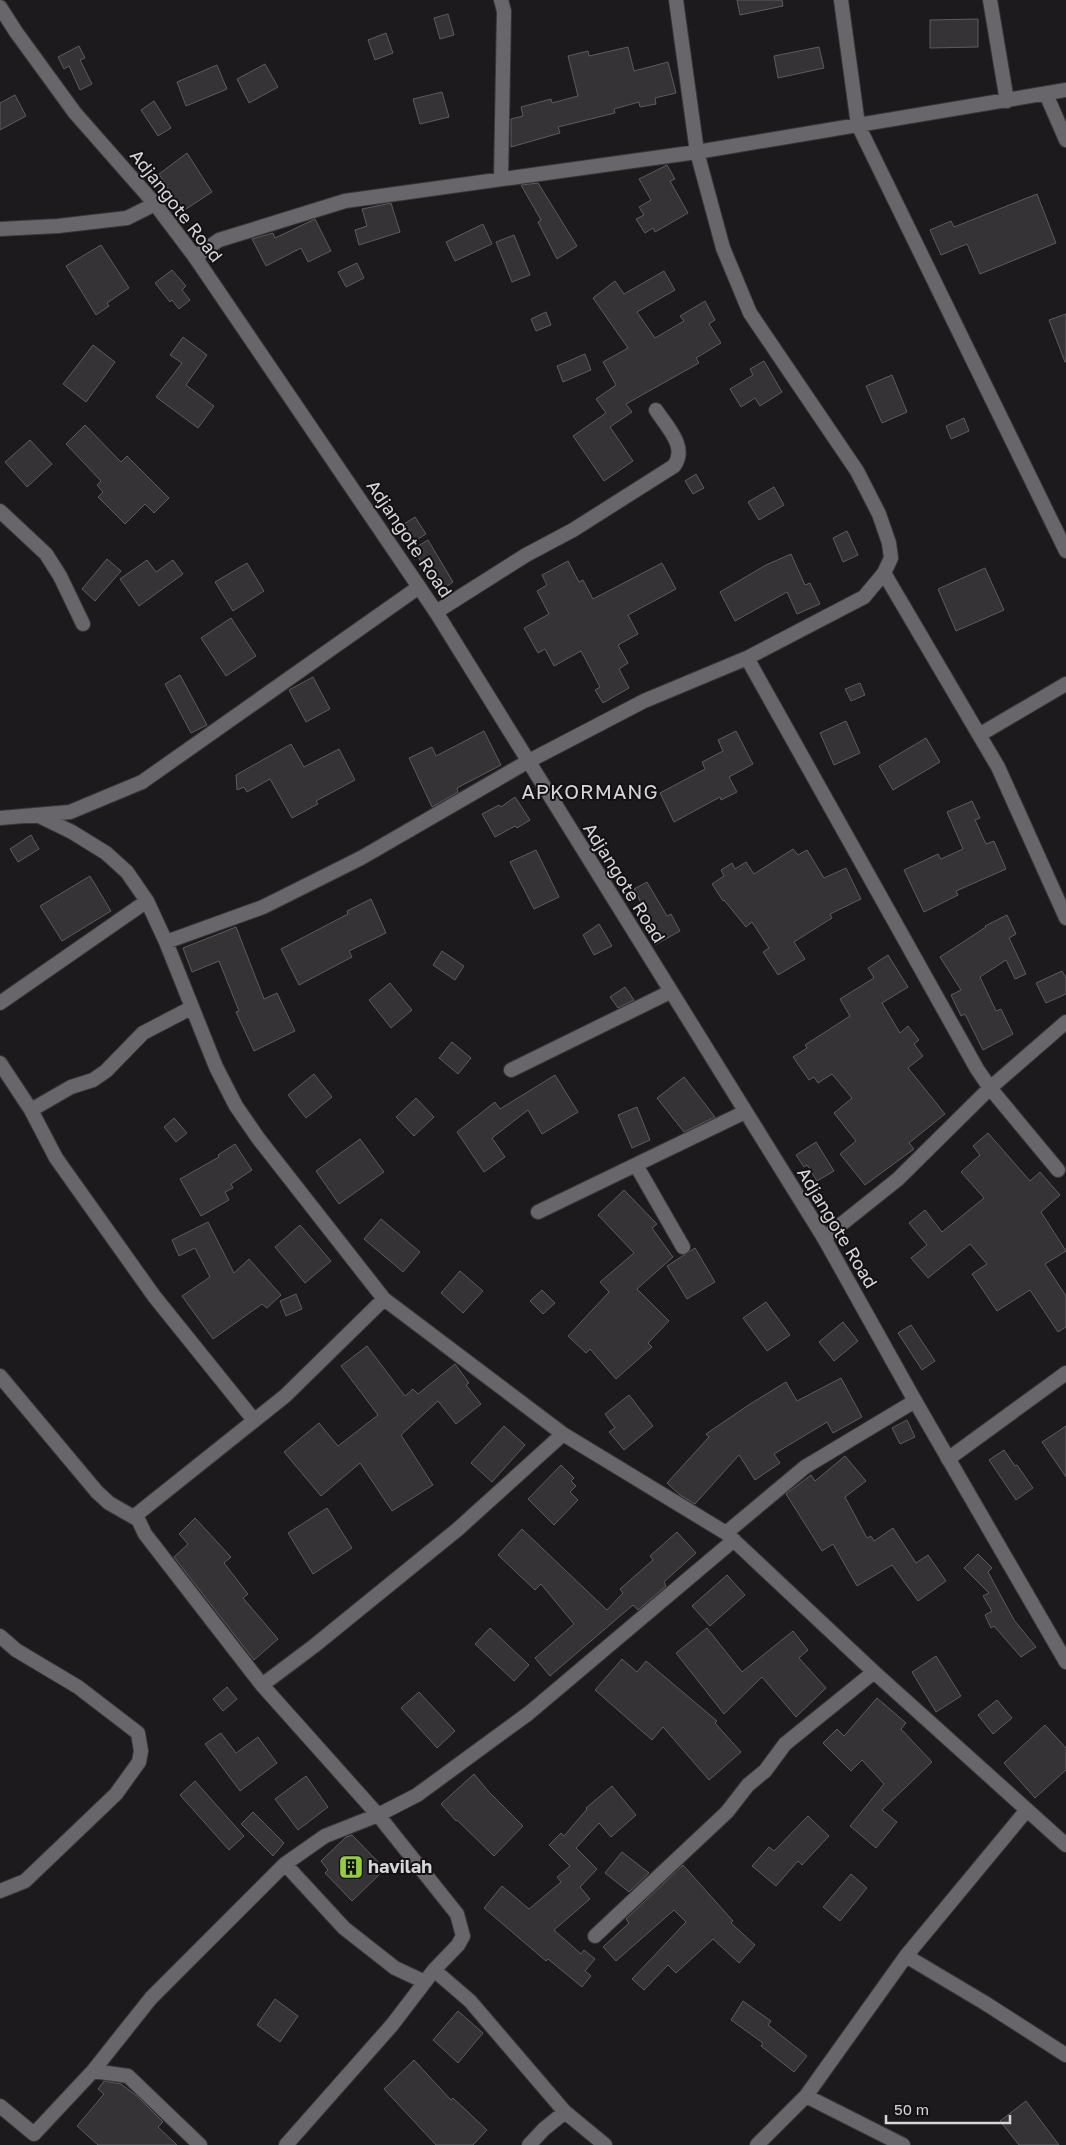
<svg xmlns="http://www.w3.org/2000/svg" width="1066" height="2145" font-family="'Golos Text',sans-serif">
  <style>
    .building { fill: #353336; stroke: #5d5b5f }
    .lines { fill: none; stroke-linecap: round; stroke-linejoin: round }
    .minor-casing { stroke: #39373a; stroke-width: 16 }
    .tertiary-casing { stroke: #39373a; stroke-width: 16 }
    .minor { stroke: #68666a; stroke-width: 14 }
    .tertiary { stroke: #68666a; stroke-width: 14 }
    .labels { text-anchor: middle; stroke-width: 4; stroke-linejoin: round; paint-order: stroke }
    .street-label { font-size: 18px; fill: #d6d5d7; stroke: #131114 }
    .poi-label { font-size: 18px; font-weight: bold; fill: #d6d5d7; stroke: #131114; text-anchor: start }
    .quarter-label { font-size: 20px; letter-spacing: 1px; fill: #d6d5d7; stroke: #131114 }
  </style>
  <rect width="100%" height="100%" fill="#1c1a1d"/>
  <!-- building -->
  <path class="building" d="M737 0H782L783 6 740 15Z
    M448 14 454 35 440 39 434 18Z
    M978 19V47L930 48V20Z
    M386 33 393 53 375 60 368 40Z
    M79 46 85 58 80 60 92 84 80 90 69 66 64 69 58 57Z
    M628 47 634 71 668 62 676 93 655 98 656 104 640 107 639 102 614 109 615 113 558 127 560 133 511 147V119L523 116 521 107 551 99 552 103 578 96 568 56 588 51 589 56Z
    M819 47 824 68 778 78 774 56Z
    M265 64 278 87 249 103 237 79Z
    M217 65 227 89 186 106 177 82Z
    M442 92 449 117 420 124 413 99Z
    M15 95 26 116 0 130V103Z
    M154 101 171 128 158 136 141 110Z
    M187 153 212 192 180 213 172 200 174 198 159 174Z
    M667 165 675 179 670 181 688 213 655 232 653 228 645 233 636 219 644 215 639 207 651 200 639 179Z
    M538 183 577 246 557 259 538 222 541 220 521 185Z
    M1037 194 1056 243 980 274 967 244 941 255 930 230 951 221 954 227Z
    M391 203 400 232 359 245 355 230 367 226 362 209Z
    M315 219 331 251 308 262 301 248 266 266 252 239 273 233 275 238Z
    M483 224 492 244 455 261 446 242Z
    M514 235 530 275 512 282 496 242Z
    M101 245 129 288 107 303 109 306 96 315 66 266Z
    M357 263 364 278 346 287 338 272Z
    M172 270 186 286 182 290 190 300 179 309 172 300 170 302 155 283Z
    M664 271 675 290 637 312 655 338 684 321 680 316 705 301 715 320 709 324 721 343 696 358 699 363 626 404 632 412 610 427 633 461 604 481 573 436 606 413 596 399 616 385 603 362 628 348 593 298 615 281 624 294Z
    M546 312 551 325 536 331 531 319Z
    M1066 314V362H1065L1049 320Z
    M183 337 207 355 186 385 214 406 198 428 156 397 182 363 170 355Z
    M93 345 115 362 86 402 63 384Z
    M585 354 591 370 563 382 557 366Z
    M764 361 782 392 760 406 755 398 741 407 730 389 753 375 750 369Z
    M892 375 907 412 882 423 866 386Z
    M964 418 969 431 951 439 946 426Z
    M85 425 121 462 127 456 169 498 154 513 145 504 125 524 98 497 103 492 97 485 101 481 66 444Z
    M30 440 52 464 27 487 5 462Z
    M696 474 704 488 693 494 685 481Z
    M774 487 784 505 759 520 748 502Z
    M415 517 426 534 415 541 404 524Z
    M847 531 858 555 843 562 833 538Z
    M428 540 453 582 440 591 413 549Z
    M791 554 805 585 810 583 820 604 797 614 787 592 735 621 720 592 766 565Z
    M107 559 121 571 95 601 82 589Z
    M147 560 156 572 173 560 183 574 139 606 120 579Z
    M568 561 579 582 583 580 593 599 662 563 676 589 628 615 638 634 618 645 628 663 619 669 629 688 603 703 595 690 600 687 581 651 554 666 545 649 538 653 524 628 549 614 537 591 547 585 542 575Z
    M247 563 264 591 233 611 215 582Z
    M985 568 1004 610 956 631 938 589Z
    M231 618 256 656 226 676 201 638Z
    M180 675 207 725 191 733 165 684Z
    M313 677 330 709 306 722 289 690Z
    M860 683 865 695 851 701 845 689Z
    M846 721 860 753 834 765 820 733Z
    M484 731 501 765 457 788 458 792 432 807 409 758 432 747 436 756Z
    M736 731 753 764 729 777 737 792 721 800 720 797 674 822 660 793 705 769 702 762 723 751 718 740Z
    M926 738 940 762 893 790 879 766Z
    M291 744 304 767 339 749 355 780 316 801 318 804 292 818 270 779 247 792 244 787 237 790 236 775Z
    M515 797 530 820 517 828 515 826 495 837 482 814 499 805 501 807Z
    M972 801 980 818 975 820 986 844 994 841 1006 869 956 891 958 895 924 912 904 870 938 854 941 859 963 849 947 812Z
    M31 835 39 849 18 862 10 849Z
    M793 849 798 855 807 850 824 878 846 868 861 899 830 914 832 918 794 942 805 959 778 975 763 952 769 948 752 922 746 927 724 900 723 901 712 884 724 876 721 870 732 863 735 869 746 862 754 874Z
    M536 850 559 897 534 909 510 862Z
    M90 876 111 911 62 941 40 906Z
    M647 882 667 916 671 914 680 931 655 945 645 928 649 926 639 909 643 907 634 889Z
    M371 899 386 933 349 951 352 957 299 985 281 949 348 914 347 911Z
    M1007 915 1016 934 1009 938 1026 974 1015 979 1006 960 980 977 996 1011 1001 1009 1013 1034 983 1050 965 1014 961 1016 951 995 961 990 940 957 986 927 985 926Z
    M599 924 612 946 594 955 583 935Z
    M236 927 264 999 277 993 295 1031 254 1051 236 1012 239 1011 219 961 192 972 183 948Z
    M442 951 464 966 455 980 433 965Z
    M888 955 908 987 882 1003 900 1033 908 1026 919 1040 914 1044 923 1056 908 1068 945 1114 909 1143 914 1149 865 1185 840 1154 856 1141 834 1113 852 1098 832 1074 818 1083 814 1077 809 1080 793 1057 807 1048 805 1045 850 1016 840 999 874 978 868 968Z
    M1062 971 1066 978V994L1046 1003 1036 983Z
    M390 983 412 1010 391 1028 369 1000Z
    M625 987 634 1000 618 1008 610 997Z
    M452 1042 471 1058 458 1074 439 1058Z
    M314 1074 332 1097 306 1118 288 1095Z
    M555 1075 578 1112 542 1134 528 1110 492 1138 505 1157 484 1172 457 1132 495 1102 500 1109Z
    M684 1077 715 1117 684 1132 657 1098Z
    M416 1098 434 1117 414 1136 396 1117Z
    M637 1107 650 1140 632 1148 618 1115Z
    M174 1118 187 1133 176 1142 164 1127Z
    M988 1133 1030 1181 1040 1172 1060 1195 1041 1212 1066 1251 1045 1264 1066 1296V1327L1058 1332 1030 1290 997 1311 972 1274 987 1264 970 1244 928 1278 911 1258 927 1245 909 1223 925 1210 942 1232 984 1198 961 1172 980 1155 973 1146Z
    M360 1139 384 1172 339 1204 316 1171Z
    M816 1142 834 1171 817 1181 807 1165 804 1167 796 1155Z
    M235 1144 252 1170 231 1184 233 1188 225 1192 229 1200 201 1216 180 1179 219 1157 218 1155Z
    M624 1190 657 1224 652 1228 673 1257 637 1289 669 1321 648 1343 652 1347 616 1379 590 1349 586 1353 568 1336 609 1292 600 1282 634 1253 598 1215Z
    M381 1219 420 1252 403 1272 364 1239Z
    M208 1222 234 1273 249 1259 281 1295 267 1308 262 1304 213 1339 182 1296 210 1277 195 1248 179 1256 172 1240Z
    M300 1225 331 1261 305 1283 275 1247Z
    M695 1248 715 1282 687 1299 667 1266Z
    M460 1271 483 1291 463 1313 441 1293Z
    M542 1290 555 1303 543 1314 530 1301Z
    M296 1294 302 1309 286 1316 280 1301Z
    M766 1302 790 1335 767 1351 743 1318Z
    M843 1322 858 1341 834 1361 819 1342Z
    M911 1325 935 1361 922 1370 898 1333Z
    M367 1346 405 1396 413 1389 418 1394 455 1364 469 1383 466 1385 481 1404 456 1424 438 1401 401 1435 433 1485 392 1511 360 1463 321 1496 284 1452 319 1423 338 1446 378 1415 341 1366Z
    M841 1378 862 1417 833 1433 827 1422 774 1454 780 1463 755 1480 739 1455 695 1504 680 1495 667 1483 709 1437 706 1434 750 1404 786 1382 797 1401Z
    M629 1395 653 1426 624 1450 609 1432 615 1428 605 1414Z
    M907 1420 915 1437 900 1444 892 1428Z
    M504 1426 525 1445 492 1482 471 1463Z
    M1066 1426V1477L1042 1442Z
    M1004 1450 1015 1466 1017 1465 1033 1488 1016 1500 989 1460Z
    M845 1456 866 1481 845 1497 867 1538 871 1536 874 1541 893 1528 916 1563 928 1555 946 1581 918 1601 892 1565 857 1586 833 1544 822 1551 786 1494 811 1475 815 1481Z
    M561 1465 574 1478 571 1481 576 1486 570 1492 578 1500 554 1525 528 1499Z
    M327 1508 352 1548 313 1574 288 1533Z
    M195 1518 231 1557 224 1563 248 1594 243 1598 278 1639 254 1660 174 1557 188 1544 179 1534Z
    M522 1529 607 1610 623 1593 620 1589 653 1560 650 1556 677 1532 696 1553 664 1582 666 1586 638 1610 633 1605 550 1676 535 1658 574 1624 541 1584 535 1590 498 1555Z
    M978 1554 992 1568 988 1572 1014 1620 1036 1647 1021 1657 994 1626 991 1628 985 1615 992 1611 983 1596 989 1593 964 1568Z
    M727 1575 745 1595 710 1626 692 1606Z
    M490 1628 529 1665 514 1681 475 1644Z
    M707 1628 742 1672 793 1631 808 1650 799 1658 826 1688 796 1717 762 1677 724 1714 676 1653Z
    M936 1656 961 1696 936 1712 912 1672Z
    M622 1659 637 1672 646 1661 717 1721 715 1723 741 1752 709 1780 663 1727 652 1740 595 1690Z
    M227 1687 237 1699 223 1711 213 1699Z
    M419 1692 455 1731 437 1748 401 1708Z
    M877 1698 906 1723 901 1729 932 1762 882 1810 897 1822 876 1848 850 1826 884 1784 862 1760 851 1771 823 1743 837 1729 844 1736Z
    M997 1700 1012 1718 993 1734 978 1715Z
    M1045 1725 1066 1748V1770L1035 1798 1004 1763Z
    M221 1733 236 1753 258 1737 277 1763 240 1791 205 1744Z
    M474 1774 489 1792 523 1826 494 1856 457 1820 456 1821 441 1804Z
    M306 1776 328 1807 298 1830 275 1799Z
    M195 1781 244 1836 229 1850 180 1795Z
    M612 1786 636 1815 611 1837 599 1823 576 1848 597 1869 580 1887 590 1899 554 1930 581 1954 584 1950 595 1959 585 1971 591 1976 582 1987 548 1959 546 1961 484 1908 502 1886 529 1909 561 1882 557 1877 570 1866 549 1845 561 1833 564 1836 587 1809 586 1808Z
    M253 1812 284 1843 273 1856 241 1824Z
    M808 1816 829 1836 802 1865 798 1861 776 1886 752 1866 769 1847 774 1851Z
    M352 1835 385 1869 352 1901 325 1873 328 1870 321 1861 346 1837Z
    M622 1852 649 1873 629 1892 605 1873Z
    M683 1865 733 1921 731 1923 755 1945 739 1963 713 1939 676 1973 668 1965 644 1990 632 1979 686 1922 674 1910 616 1961 603 1947 629 1923 626 1919Z
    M851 1874 867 1888 840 1921 823 1907Z
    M275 1999 298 2016 280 2042 257 2025Z
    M743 2001 771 2021 768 2025 807 2056 794 2072 761 2046 763 2043 731 2020Z
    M458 2011 483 2033 458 2063 433 2040Z
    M414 2060 451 2100 453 2098 487 2130 473 2145H436L384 2089Z
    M104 2081 121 2084 137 2096 163 2122 158 2127 177 2145H98L77 2126 104 2094 98 2089Z
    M1026 2101 1059 2145H1019L1000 2121Z"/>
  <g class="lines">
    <defs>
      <path id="minor" d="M841 0 858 125 1066 551
        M990 0 1007 101
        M1046 94 1066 140
        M501 179 504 11 501 0
        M0 229 58 226 127 218 155 204
        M195 257 219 240 345 201 697 152 1066 90
        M0 511 46 554 60 576 83 624
        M884 573 998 767 1066 918
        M436 612 526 555 573 530 674 466C688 447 667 427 656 410
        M747 658 977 1069 990 1088 1058 1170
        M979 735 1066 684
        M37 815 72 832 106 853 127 872 147 901 166 942 216 1067 236 1106 258 1138 384 1299 563 1434 726 1533 874 1672 1066 1845
        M0 818 70 812 142 782 419 587
        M166 942 263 907 361 858 527 762 644 701 747 658 864 597 884 573 891 558 889 543 879 514 857 471 750 313 723 248 697 152 676 0
        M0 1003 147 901
        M191 1008 143 1033 106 1071 93 1080 71 1087 31 1110 56 1158 154 1296 253 1419
        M0 1063 31 1110
        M511 1070 670 992
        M636 1165 683 1247
        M538 1212 745 1112
        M824 1238 898 1179 990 1088 1066 1022
        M384 1299 285 1396 136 1515 145 1534 262 1685 378 1815 457 1914 463 1936 458 1945 434 1970
        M0 1376 97 1492 109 1503 137 1519
        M948 1459 1066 1373
        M726 1533 805 1467 915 1401
        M0 1636 16 1650 78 1687 138 1733 141 1751 139 1762 116 1794 25 1881 0 1891
        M262 1685 314 1646 458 1529 563 1434
        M285 1864 344 1928 395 1968 425 1982
        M595 1936 727 1812 748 1785 765 1771 785 1744 874 1672
        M906 1956 985 2003 1066 2055
        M93 2071 128 2076 200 2145
        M806 2096 903 2145
        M0 2106 34 2134 93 2071 151 1998 285 1864 325 1836 378 1815 417 1795 529 1713 734 1540
        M286 2145 392 2025 434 1970 470 2001 565 2112 605 2145
        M529 2145 544 2129 565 2112
        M757 2145 806 2096 906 1956 1026 1811"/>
      <path id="tertiary" d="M0 7 16 32 75 113 155 204 195 257 436 612 824 1238 915 1401 1066 1662"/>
    </defs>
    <!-- minor casing -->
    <use href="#minor" class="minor-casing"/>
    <!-- tertiary casing -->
    <use href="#tertiary" class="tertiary-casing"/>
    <!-- minor -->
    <use href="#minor" class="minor"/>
    <!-- tertiary -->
    <use href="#tertiary" class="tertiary"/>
  </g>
  <!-- icons -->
  <defs>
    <symbol id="building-square" viewBox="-11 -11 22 22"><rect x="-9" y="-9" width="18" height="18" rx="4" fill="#93cd3e" stroke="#131114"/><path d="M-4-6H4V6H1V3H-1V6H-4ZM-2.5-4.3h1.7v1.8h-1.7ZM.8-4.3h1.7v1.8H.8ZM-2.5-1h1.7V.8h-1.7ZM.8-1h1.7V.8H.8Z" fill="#111"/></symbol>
  </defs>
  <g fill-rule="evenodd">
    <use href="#building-square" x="337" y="1853" width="28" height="28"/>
  </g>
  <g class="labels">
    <!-- street labels -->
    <g class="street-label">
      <text transform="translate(176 206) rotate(52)" y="6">Adjangote Road</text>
      <text transform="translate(409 539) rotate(56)" y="6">Adjangote Road</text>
      <text transform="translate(624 883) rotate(58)" y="6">Adjangote Road</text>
      <text transform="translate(837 1228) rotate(59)" y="6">Adjangote Road</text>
    </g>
    <!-- poi labels -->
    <g class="poi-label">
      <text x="368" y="1873">havilah</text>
    </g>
    <!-- quarter labels -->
    <g class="quarter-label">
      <text x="590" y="799">APKORMANG</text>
    </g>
  </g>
  <!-- scale -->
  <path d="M886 2115v8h124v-8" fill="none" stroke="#d6d5d7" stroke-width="2.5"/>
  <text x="894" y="2115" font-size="15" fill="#d6d5d7" stroke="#131114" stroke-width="4" paint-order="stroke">50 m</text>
</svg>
